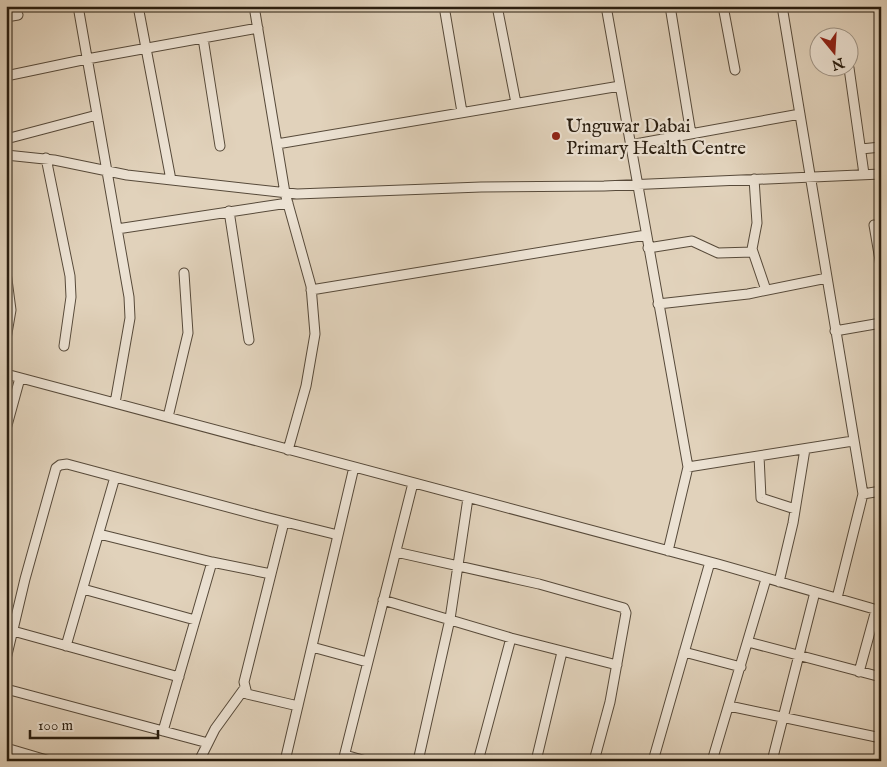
<svg xmlns="http://www.w3.org/2000/svg" width="887" height="767" font-family="'IM FELL English',serif">
  <style>
    .lines { fill: none; stroke-linecap: round; stroke-linejoin: round }
    .minor-casing { stroke: #574a3a; stroke-width: 11 }
    .minor { stroke: #ece2d3; stroke-width: 9 }
    .poi-dot { fill: #8f2418; stroke: #ece2d3; stroke-width: 2 }
    .labels { text-anchor: middle; stroke-width: 4.5; stroke-linejoin: round; paint-order: stroke }
    .poi-label { font-size: 19px; fill: #291d0f; stroke: #ece2d3; text-anchor: start }
  </style>
  <rect width="100%" height="100%" fill="#e1d2bb"/>
  <filter id="stains"><feTurbulence type="fractalNoise" baseFrequency=".004" numOctaves="4"/><feColorMatrix values="0 0 0 0 .2 0 0 0 0 .09 0 0 0 0 .02 0 0 0 .5 -.17"/></filter>
  <radialGradient id="worn" r=".72"><stop offset=".6" stop-color="#630" stop-opacity="0"/><stop offset="1" stop-color="#630" stop-opacity=".3"/></radialGradient>
  <g class="lines">
    <defs>
      <path id="minor" d="M78 6 129 297 130 318 115 403
        M138 6 171 180
        M254 6 285 193 311 286 315 334 306 386 288 450
        M444 6 462 112
        M497 6 516 103
        M606 6 688 467 668 551
        M670 6 691 134
        M723 6 735 70
        M782 6 863 494 837 598
        M6 17 18 15
        M203 38 220 146
        M849 68 864 174
        M6 76 87 59 258 28
        M6 139 97 115
        M277 144 620 86
        M630 145 800 114
        M861 149 881 147
        M6 155 54 160 127 175 297 194 481 187 604 186 881 174
        M46 158 70 276 71 297 64 346
        M754 179 757 223 752 249 766 290
        M229 211 249 340
        M874 225 881 266
        M117 229 288 203
        M648 248 692 241 718 253 753 252
        M6 272 11 310 6 339
        M311 290 646 235
        M658 304 748 294 827 278
        M835 331 881 323
        M6 374 718 564 881 611
        M168 417 188 333 184 273
        M6 429 20 378
        M759 456 761 498 795 509
        M688 467 853 441
        M863 494 881 491
        M284 522 244 682 247 694 298 706
        M99 534 212 562 271 574
        M396 552 539 584 624 608 626 613 610 702 594 761
        M779 582 793 523 805 449
        M83 589 195 620
        M383 600 511 638 617 665
        M13 631 179 677
        M748 642 881 677
        M66 646 115 477
        M312 647 367 662
        M684 652 741 667
        M6 659 25 579 56 468 60 465 67 464 265 517 338 535
        M859 672 876 610
        M6 689 208 743
        M729 706 881 738
        M163 731 212 562
        M6 748 50 761
        M345 755 366 761
        M199 761 215 729 244 689
        M285 761 354 467
        M343 761 413 483
        M418 761 450 619 468 498
        M478 761 511 638
        M536 761 562 652
        M653 761 710 562
        M712 761 766 579
        M772 761 815 592"/>
    </defs>
    <!-- minor casing -->
    <use href="#minor" class="minor-casing"/>
    <!-- minor -->
    <use href="#minor" class="minor"/>
  </g>
  <!-- markers -->
  <circle class="poi-dot" cx="556" cy="136" r="5"/>
  <g class="labels">
    <!-- poi labels -->
    <g class="poi-label">
      <text x="566" y="132">Unguwar Dabai<tspan x="566" dy="22">Primary Health Centre</tspan></text>
    </g>
  </g>
  <!-- margin -->
  <rect width="887" height="767" fill="none" stroke="#e1d2bb" stroke-width="25"/>
  <rect x="8" y="8" width="872" height="752" fill="none" stroke="#291d0f" stroke-width="2.5"/>
  <rect x="12" y="12" width="862" height="742" fill="none" stroke="#291d0f"/>
  <!-- north arrow -->
  <g transform="translate(834 52) rotate(162)"><circle r="24" fill="#ece2d3" stroke="#9e9385"/>
  <path d="M0-4L9 19L0 12L-9 19Z" fill="#8f2418"/>
  <text y="-8" font-size="14" font-weight="bold" text-anchor="middle" fill="#291d0f">N</text>
  </g>
  <!-- scale -->
  <path d="M30 730v8h128v-8" fill="none" stroke="#291d0f" stroke-width="2.5"/>
  <text x="38" y="730" font-size="15" fill="#291d0f" stroke="#ece2d3" stroke-width="4" paint-order="stroke">100 m</text>
  <rect width="100%" height="100%" filter="url(#stains)"/>
  <rect width="100%" height="100%" fill="url(#worn)"/>
</svg>
